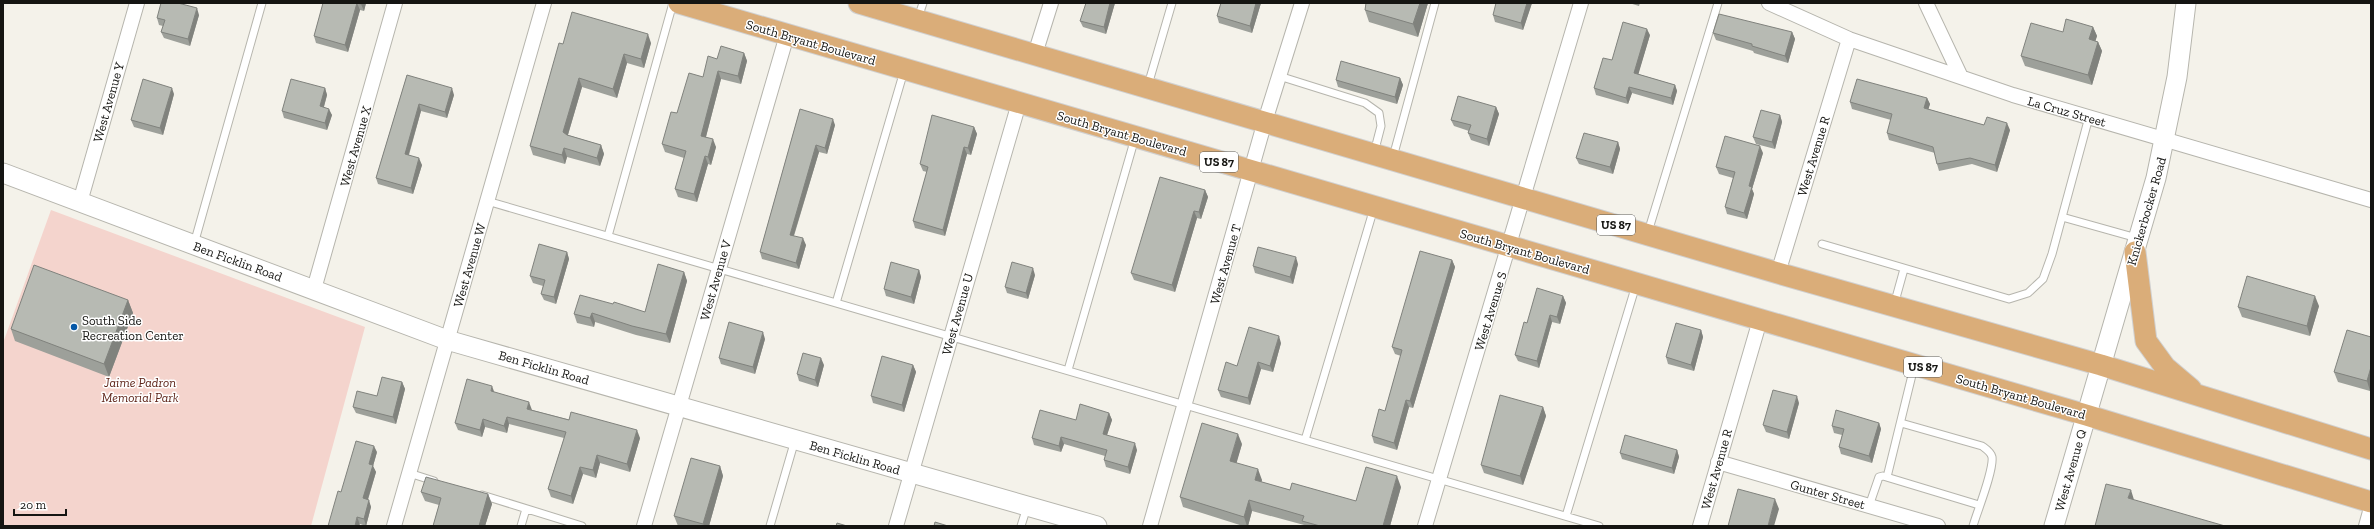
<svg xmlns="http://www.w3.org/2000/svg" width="2374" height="529" font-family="'Zilla Slab',serif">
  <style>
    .green { fill: #f4d4cd }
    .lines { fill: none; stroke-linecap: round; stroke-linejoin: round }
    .lane-casing { stroke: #b6b5ad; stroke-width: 9 }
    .street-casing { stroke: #b6b5ad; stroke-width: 16 }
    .secondary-casing { stroke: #b6b5ad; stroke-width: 21 }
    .primary-casing { stroke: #d0d0d0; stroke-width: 23 }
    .lane { stroke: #fff; stroke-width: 7 }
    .street { stroke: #fff; stroke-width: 14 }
    .secondary { stroke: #fff; stroke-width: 19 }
    .primary { stroke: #daad79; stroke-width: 21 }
    .wall { fill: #9da09a }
    .shaded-wall { fill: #80827d }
    .building { fill: #b7bab3; stroke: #80827d }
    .poi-dot { fill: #0558a7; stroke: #fff; stroke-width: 1.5 }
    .labels { text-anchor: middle; stroke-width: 3; stroke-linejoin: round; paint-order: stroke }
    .shield { fill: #fff; stroke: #5b5b59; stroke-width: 1 }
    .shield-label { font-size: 12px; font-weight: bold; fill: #151512 }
    .street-label { font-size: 13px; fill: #151512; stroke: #fff }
    .poi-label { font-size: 13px; fill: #151512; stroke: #fff; text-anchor: start }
    .park-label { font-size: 13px; font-style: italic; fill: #5d2318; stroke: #fff }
  </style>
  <rect width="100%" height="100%" fill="#f4f2ea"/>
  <!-- green -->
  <path class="green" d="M51 210 365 327 311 526H3V343Z"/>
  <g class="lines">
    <defs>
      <path id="lane" d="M918 18 923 3
        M1279 76 1365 103 1379 113 1381 126 1374 153
        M1148 85 1172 3
        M1393 157 1435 3
        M487 201 1599 526
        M2062 217 2137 238
        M1648 232 1718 3
        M608 236 673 3
        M194 244 262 3
        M1822 244 2009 299 2028 293 2043 279 2052 254 2089 117
        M836 303 904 71
        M1894 305 1904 269
        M1068 370 1135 138
        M1901 423 1982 446C1986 449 1991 452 1992 457 1994 470 1977 512 1973 526
        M1305 440 1374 208
        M409 473 434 481
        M1887 477 1914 367
        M482 495 582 526
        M1869 506 1879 477 1883 476 1979 505
        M1566 516 1636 285
        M521 526 526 509
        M770 526 795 440
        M1021 526 1027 507"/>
      <path id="street" d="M1769 3 1849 39 2013 95 2371 200
        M1926 3 1960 75
        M1035 54 1051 3
        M80 202 137 3
        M1778 273 1849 39
        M314 289 395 3
        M1718 462 1938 526
        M394 526 544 3
        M644 526 787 35
        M896 526 1019 103
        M1150 526 1265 121 1302 3
        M1425 526 1581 3
        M1700 526 1760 320
        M2366 526 2371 508"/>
      <path id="secondary" d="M3 173 447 340 1097 526
        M2054 526 2156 178 2177 77 2186 3"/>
      <path id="primary" d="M679 3 2086 415 2371 502
        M859 3 1778 273 2101 365 2371 449
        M2135 252 2146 341 2165 367 2191 389"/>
    </defs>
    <!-- lane casing -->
    <use href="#lane" class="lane-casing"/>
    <!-- street casing -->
    <use href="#street" class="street-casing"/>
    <!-- secondary casing -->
    <use href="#secondary" class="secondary-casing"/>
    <!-- primary casing -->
    <use href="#primary" class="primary-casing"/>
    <!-- lane -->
    <use href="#lane" class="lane"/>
    <!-- street -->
    <use href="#street" class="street"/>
    <!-- secondary -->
    <use href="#secondary" class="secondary"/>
    <!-- primary -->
    <use href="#primary" class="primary"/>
  </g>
  <!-- wall -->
  <path class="wall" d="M318 3H366L364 11 360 10 348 52 316 43 314 36 323 4Z
    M1115 3 1106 34 1083 27 1080 21Z
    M1221 3H1261L1252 33 1219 23 1217 16Z
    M1366 3H1428L1418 37 1369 22 1365 10Z
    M1532 3 1523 30 1495 22 1493 15Z
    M1629 3H1640L1639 6Z
    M199 15 190 46 164 38 161 32 163 26 159 25 157 18Z
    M2093 27 2097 36 2095 41 2098 42 2102 51 2092 85 2025 66 2021 56 2063 32Z
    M1792 32 1795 39 1788 63 1754 53 1753 51 1716 40 1713 33Z
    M1650 35 1638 74 1675 85 1677 91 1673 105 1632 93 1628 104 1596 95 1594 88 1612 60Z
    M651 43 644 68 627 63 617 98 582 87 568 135 601 145 604 154 600 166 567 157 565 164 533 155 530 146 563 44Z
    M744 53 747 61 741 84 721 79 706 137 716 147 711 165 708 164 697 202 678 197 675 189 684 158 665 152 662 144 677 113 703 77Z
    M407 75 454 95 447 118 421 111 409 155 422 165 413 194 378 184 376 178Z
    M1400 78 1403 85 1397 104 1338 87 1336 80Z
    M325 88 327 95 324 107 332 115 327 130 284 118 282 111Z
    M174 94 163 135 134 127 131 120Z
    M1927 98 1930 104 1928 109 1984 125 2010 130 1997 172 1972 164 1939 171 1937 164 1935 153 1889 140 1887 133 1891 120 1852 109 1850 102Z
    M1496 107 1499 114 1489 146 1471 140 1468 133 1469 131 1454 126 1451 120Z
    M800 109 835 125 827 154 819 152 794 236 806 245 799 269 762 259 760 252Z
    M1780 115 1782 122 1775 149 1756 144 1753 137Z
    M974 127 977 134 971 155 967 154 945 236 915 228 913 221 927 172 923 171 920 164Z
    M1618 142 1620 149 1613 174 1579 164 1576 158Z
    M1763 153 1752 189 1754 194 1747 219 1727 214 1725 207 1733 178 1719 174 1716 167Z
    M1205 190 1208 197 1201 219 1197 218 1175 292 1134 280 1131 273Z
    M567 252 569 259 556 304 544 300 541 294 543 286 533 283 530 276Z
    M1452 260 1455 267 1413 408 1409 407 1397 450 1374 443 1372 436 1385 411 1401 356 1395 354 1392 347Z
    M1298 264 1293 284 1255 273 1253 266Z
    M919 270 921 277 914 304 886 296 884 289Z
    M684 272 687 281 670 343 636 335 595 322 594 327 577 323 574 314 613 304 645 312Z
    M1035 275 1028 299 1007 293 1005 287Z
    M1563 296 1566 303 1560 324 1552 322 1539 368 1518 361 1515 355 1527 323Z
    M128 300 133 313 109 377 15 341 11 329Z
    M2319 306 2310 336 2242 317 2238 307Z
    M1701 330 1703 337 1694 371 1668 364 1666 357Z
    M2371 337V389L2370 391 2338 382 2334 372Z
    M765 339 755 374 721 364 719 358Z
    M1281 343 1273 372 1261 369 1250 405 1221 397 1218 390 1237 366Z
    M824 365 818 387 799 381 797 374Z
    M913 365 916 372 904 412 873 403 871 396Z
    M402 382 405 389 396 424 356 413 353 407 377 396Z
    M494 392 532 410 640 438 630 472 600 463 596 478 583 474 573 504 551 497 548 489 564 438 509 424 507 433 485 427 482 437 458 430 455 423Z
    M1799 403 1789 439 1766 432 1763 425Z
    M1543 407 1546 416 1523 485 1484 473 1481 465Z
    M1109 413 1112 420 1107 435 1137 450 1130 474 1106 467 1104 460 1105 456 1064 444 1061 452 1034 445 1032 438 1076 420Z
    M1879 423 1881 429 1872 463 1841 454 1839 447 1842 435 1834 433 1832 426Z
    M1242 444 1236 463 1262 480 1261 482 1290 490 1356 501 1401 487 1390 526H1304V525L1252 511 1248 526H1243L1183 507 1180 497Z
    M1677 450 1679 457 1674 474 1622 459 1620 453Z
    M377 452 373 466 376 472 368 500 371 507 366 526 360 524 341 492Z
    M720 466 723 476 709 526H678L674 516Z
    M421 492 488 494 492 504 485 526H433L439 505 425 501Z"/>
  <!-- shaded-wall -->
  <path class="shaded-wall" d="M357 3 360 10 348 52 345 45Z
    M361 3H366L364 11 361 4Z
    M1110 3H1115L1106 34 1104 27Z
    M1256 3H1261L1252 33 1250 26Z
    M1420 3H1428L1418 37 1413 24Z
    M1527 3H1532L1523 30 1521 23Z
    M197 8 199 15 190 46 188 39Z
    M2093 27 2097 36 2093 49 2089 39Z
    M1647 29 1650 35 1637 79 1634 73Z
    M1792 32 1795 39 1788 63 1785 56Z
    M648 34 651 43 644 68 641 59Z
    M2098 42 2102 51 2092 85 2088 75Z
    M744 53 747 61 741 84 738 76Z
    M624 54 627 63 617 98 613 89Z
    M718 71 721 79 704 144 701 136Z
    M579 78 582 87 566 141 563 132Z
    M1400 78 1403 85 1397 104 1395 97Z
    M1675 85 1677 91 1673 105 1671 98Z
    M1629 87 1632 93 1628 104 1626 98Z
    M172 88 174 94 163 135 160 128Z
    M325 88 327 95 322 113 320 106Z
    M452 88 454 95 447 118 445 112Z
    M1927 98 1930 104 1927 114 1924 108Z
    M419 104 421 111 407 160 405 154Z
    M1496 107 1499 114 1489 146 1487 139Z
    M329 109 332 115 327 130 325 123Z
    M1780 115 1782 122 1775 149 1772 142Z
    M833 119 835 125 827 154 825 148Z
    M2007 123 2010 130 1997 172 1995 165Z
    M974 127 977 134 971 155 968 148Z
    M713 139 716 147 711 165 708 157Z
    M1618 142 1620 149 1613 174 1610 167Z
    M601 145 604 154 600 166 597 158Z
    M816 145 819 152 792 241 790 235Z
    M1760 146 1763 153 1752 189 1754 194 1747 219 1744 213 1749 186Z
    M964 147 967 154 945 236 943 230Z
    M564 148 567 157 565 164 562 155Z
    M705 156 708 164 697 202 694 194Z
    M419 158 422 165 413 194 411 188Z
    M1205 190 1208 197 1201 219 1199 212Z
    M1194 211 1197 218 1175 292 1172 285Z
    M803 238 806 245 799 269 796 263Z
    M567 252 569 259 556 304 554 297Z
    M1296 257 1298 264 1293 284 1290 277Z
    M1452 260 1455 267 1413 408 1410 401Z
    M1033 268 1035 275 1028 299 1026 293Z
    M919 270 921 277 914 304 911 297Z
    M684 272 687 281 670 343 666 334Z
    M1563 296 1566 303 1560 324 1557 317Z
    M2315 296 2319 306 2310 336 2307 326Z
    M128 300 133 313 109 377 104 364Z
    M592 313 595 322 594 327 590 318Z
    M1550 315 1552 322 1539 368 1537 361Z
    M1701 330 1703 337 1694 371 1691 365Z
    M763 332 765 339 755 374 753 367Z
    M1279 336 1281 343 1273 372 1270 366Z
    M821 358 824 365 818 387 815 380Z
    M1258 362 1261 369 1250 405 1248 398Z
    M913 365 916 372 904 412 902 405Z
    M2371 367V389L2370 391 2367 381Z
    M402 382 405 389 396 424 393 417Z
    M492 386 495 394 491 391Z
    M1797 396 1799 403 1789 439 1787 432Z
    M1406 400 1409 407 1397 450 1394 443Z
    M529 402 532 410 527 409Z
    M1543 407 1546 416 1523 485 1520 476Z
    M1109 413 1112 420 1105 441 1103 434Z
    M507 417 509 424 507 433 504 426Z
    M483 419 485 427 482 437 480 430Z
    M1879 423 1881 429 1872 463 1869 456Z
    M637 430 640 438 630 472 627 464Z
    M1238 434 1242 444 1234 472 1230 461Z
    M1061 437 1064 444 1061 452 1059 446Z
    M1135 443 1137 450 1130 474 1128 467Z
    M374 446 377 452 373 466 376 472 366 505 363 498 369 464Z
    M1677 450 1679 457 1674 474 1672 468Z
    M597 455 600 463 596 478 593 470Z
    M720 466 723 476 709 526H704L703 524Z
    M580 467 583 474 573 504 571 496Z
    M1258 469 1262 480 1259 490 1255 480Z
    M1397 476 1401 487 1390 526H1383Z
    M2131 490 2135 503 2128 498Z
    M488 494 492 504 485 526H479Z
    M1775 499 1779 509 1774 526H1768Z
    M369 500 371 507 366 526 364 519Z
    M1249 500 1252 511 1248 526H1247L1244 517Z
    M357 517 360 524 359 526H355Z"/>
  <!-- building -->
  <path class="building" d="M161 3H178L197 8 188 39 161 32 165 20 157 18Z
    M323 3H361V4L357 3 345 45 314 36Z
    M1086 3H1110L1104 27 1080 21Z
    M1221 3H1256L1250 26 1217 16Z
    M1366 3H1420L1413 24 1365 10Z
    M1496 3H1527L1521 23 1493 15Z
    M572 12 648 34 641 59 624 54 613 89 579 78 563 132 567 135 601 145 597 158 564 148 562 155 530 146 559 43 563 44Z
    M1719 14 1792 32 1785 56 1752 46V44L1713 33Z
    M2066 19 2093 27 2089 39 2098 42 2088 75 2021 56 2031 23 2063 32Z
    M1623 22 1647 29 1634 73 1675 85 1671 98 1629 87 1626 98 1594 88 1603 58 1612 60Z
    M721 46 744 53 738 76 718 71 701 136 713 139 708 157 705 156 694 194 675 189 686 151 662 144 671 112 677 113 689 73 703 77 708 56 717 59Z
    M1341 61 1400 78 1395 97 1336 80Z
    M407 75 452 88 445 112 419 104 405 154 419 158 411 188 376 178Z
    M143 79 172 88 160 128 131 120Z
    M291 79 325 88 320 106 329 109 325 123 282 111Z
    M1857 79 1927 98 1924 108 1984 125 1987 117 2007 123 1995 165 1970 158 1937 164 1933 147 1887 133 1892 114 1850 102Z
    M1458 96 1496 107 1487 139 1468 133 1471 125 1451 120Z
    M800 109 833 119 825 148 816 145 790 235 803 238 796 263 760 252Z
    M1761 110 1780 115 1772 142 1753 137Z
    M932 115 974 127 968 148 964 147 943 230 913 221 928 167 920 164Z
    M1584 133 1618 142 1610 167 1576 158Z
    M1725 136 1760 146 1749 186 1752 187 1744 213 1725 207 1735 172 1716 167Z
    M1160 177 1205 190 1199 212 1194 211 1172 285 1131 273Z
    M539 244 567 252 554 297 541 294 545 280 530 276Z
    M1258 247 1296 257 1290 277 1253 266Z
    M1420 251 1452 260 1410 401 1406 400 1394 443 1372 436 1379 409 1385 411 1402 350 1392 347Z
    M891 262 919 270 911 297 884 289Z
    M1012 262 1033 268 1026 293 1005 287Z
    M658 264 684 272 666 334 632 326 592 313 590 318 574 314 580 295 613 304 614 302 645 312Z
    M34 265 128 300 104 364 11 329Z
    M2247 276 2315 296 2307 326 2238 307Z
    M1537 288 1563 296 1557 317 1550 315 1537 361 1515 355 1524 322 1527 323Z
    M729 322 763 332 753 367 719 358Z
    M1676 323 1701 330 1691 365 1666 357Z
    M1249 327 1279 336 1270 366 1258 362 1248 398 1218 390 1226 362 1237 366Z
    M2347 330 2371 337V367L2367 381 2334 372Z
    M803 353 821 358 815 380 797 374Z
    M882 356 913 365 902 405 871 396Z
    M382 377 402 382 393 417 353 407 357 391 377 396Z
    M467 379 492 386 491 391 529 402 527 409 569 420 571 412 637 430 627 464 597 455 593 470 580 467 571 496 548 489 566 432 507 417 504 426 483 419 480 430 455 423Z
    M1773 390 1797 396 1787 432 1763 425Z
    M1500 395 1543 407 1520 476 1481 465Z
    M1080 404 1109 413 1103 434 1135 443 1128 467 1104 460 1107 450 1061 437 1059 446 1032 438 1040 410 1076 420Z
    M1836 410 1879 423 1869 456 1839 447 1844 429 1832 426Z
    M1202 423 1238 434 1230 461 1258 469 1255 480 1290 490 1292 483 1356 501 1366 467 1397 476 1383 526H1320L1302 521 1304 516 1249 500 1244 517 1180 497Z
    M1625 435 1677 450 1672 468 1620 453Z
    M356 441 374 446 369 464 373 465 363 498 369 500 364 519 357 517 355 526H328L338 491 341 492Z
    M691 458 720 466 703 524 674 516Z
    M426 477 488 494 479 526H433L441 498 421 492Z
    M2106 484 2131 490 2128 498 2225 526H2095Z
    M1738 489 1775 499 1768 526H1728Z
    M935 522 948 526H934Z
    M837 523 847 526H836Z"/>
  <!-- markers -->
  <circle class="poi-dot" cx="74" cy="327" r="4"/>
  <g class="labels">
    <!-- shield labels -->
    <g class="shield">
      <rect x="1200" y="152" width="38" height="20" rx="3"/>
      <rect x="1597" y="215" width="38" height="20" rx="3"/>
      <rect x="1904" y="357" width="38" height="20" rx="3"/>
    </g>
    <g class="shield-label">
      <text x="1219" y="166">US 87</text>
      <text x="1616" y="229">US 87</text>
      <text x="1923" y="371">US 87</text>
    </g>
    <!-- street labels -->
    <g class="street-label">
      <text transform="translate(811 42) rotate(16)" y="5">South Bryant Boulevard</text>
      <text transform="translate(108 102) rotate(-74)" y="5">West Avenue Y</text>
      <text transform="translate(2067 111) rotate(16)" y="5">La Cruz Street</text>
      <text transform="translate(1122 133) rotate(16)" y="5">South Bryant Boulevard</text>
      <text transform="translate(355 146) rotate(-74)" y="5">West Avenue X</text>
      <text transform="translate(1813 156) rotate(-73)" y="5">West Avenue R</text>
      <text transform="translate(2146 211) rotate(-74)" y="5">Knickerbocker Road</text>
      <text transform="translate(1525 251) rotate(16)" y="5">South Bryant Boulevard</text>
      <text transform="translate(238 261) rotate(20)" y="5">Ben Ficklin Road</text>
      <text transform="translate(1225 264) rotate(-74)" y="5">West Avenue T</text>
      <text transform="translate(469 265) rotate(-74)" y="5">West Avenue W</text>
      <text transform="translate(715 280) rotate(-74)" y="5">West Avenue V</text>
      <text transform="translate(1490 311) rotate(-73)" y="5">West Avenue S</text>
      <text transform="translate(957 314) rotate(-74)" y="5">West Avenue U</text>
      <text transform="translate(544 367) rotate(16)" y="5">Ben Ficklin Road</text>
      <text transform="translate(2021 396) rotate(16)" y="5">South Bryant Boulevard</text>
      <text transform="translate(855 457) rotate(16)" y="5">Ben Ficklin Road</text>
      <text transform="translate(1716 469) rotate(-74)" y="5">West Avenue R</text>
      <text transform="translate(2070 470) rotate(-74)" y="5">West Avenue Q</text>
      <text transform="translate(1828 494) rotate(16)" y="5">Gunter Street</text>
    </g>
    <!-- poi labels -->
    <g class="poi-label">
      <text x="82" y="325">South Side<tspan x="82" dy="15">Recreation Center</tspan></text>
    </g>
    <!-- park labels -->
    <g class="park-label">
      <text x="140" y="387">Jaime Padron<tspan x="140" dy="15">Memorial Park</tspan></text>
    </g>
  </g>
  <!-- border -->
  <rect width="2374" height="529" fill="none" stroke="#151512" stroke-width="8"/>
  <!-- scale -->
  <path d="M14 509v6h52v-6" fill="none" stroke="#151512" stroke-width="2"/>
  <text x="20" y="509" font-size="12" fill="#151512" stroke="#ffffff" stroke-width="3" paint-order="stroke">20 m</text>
</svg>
